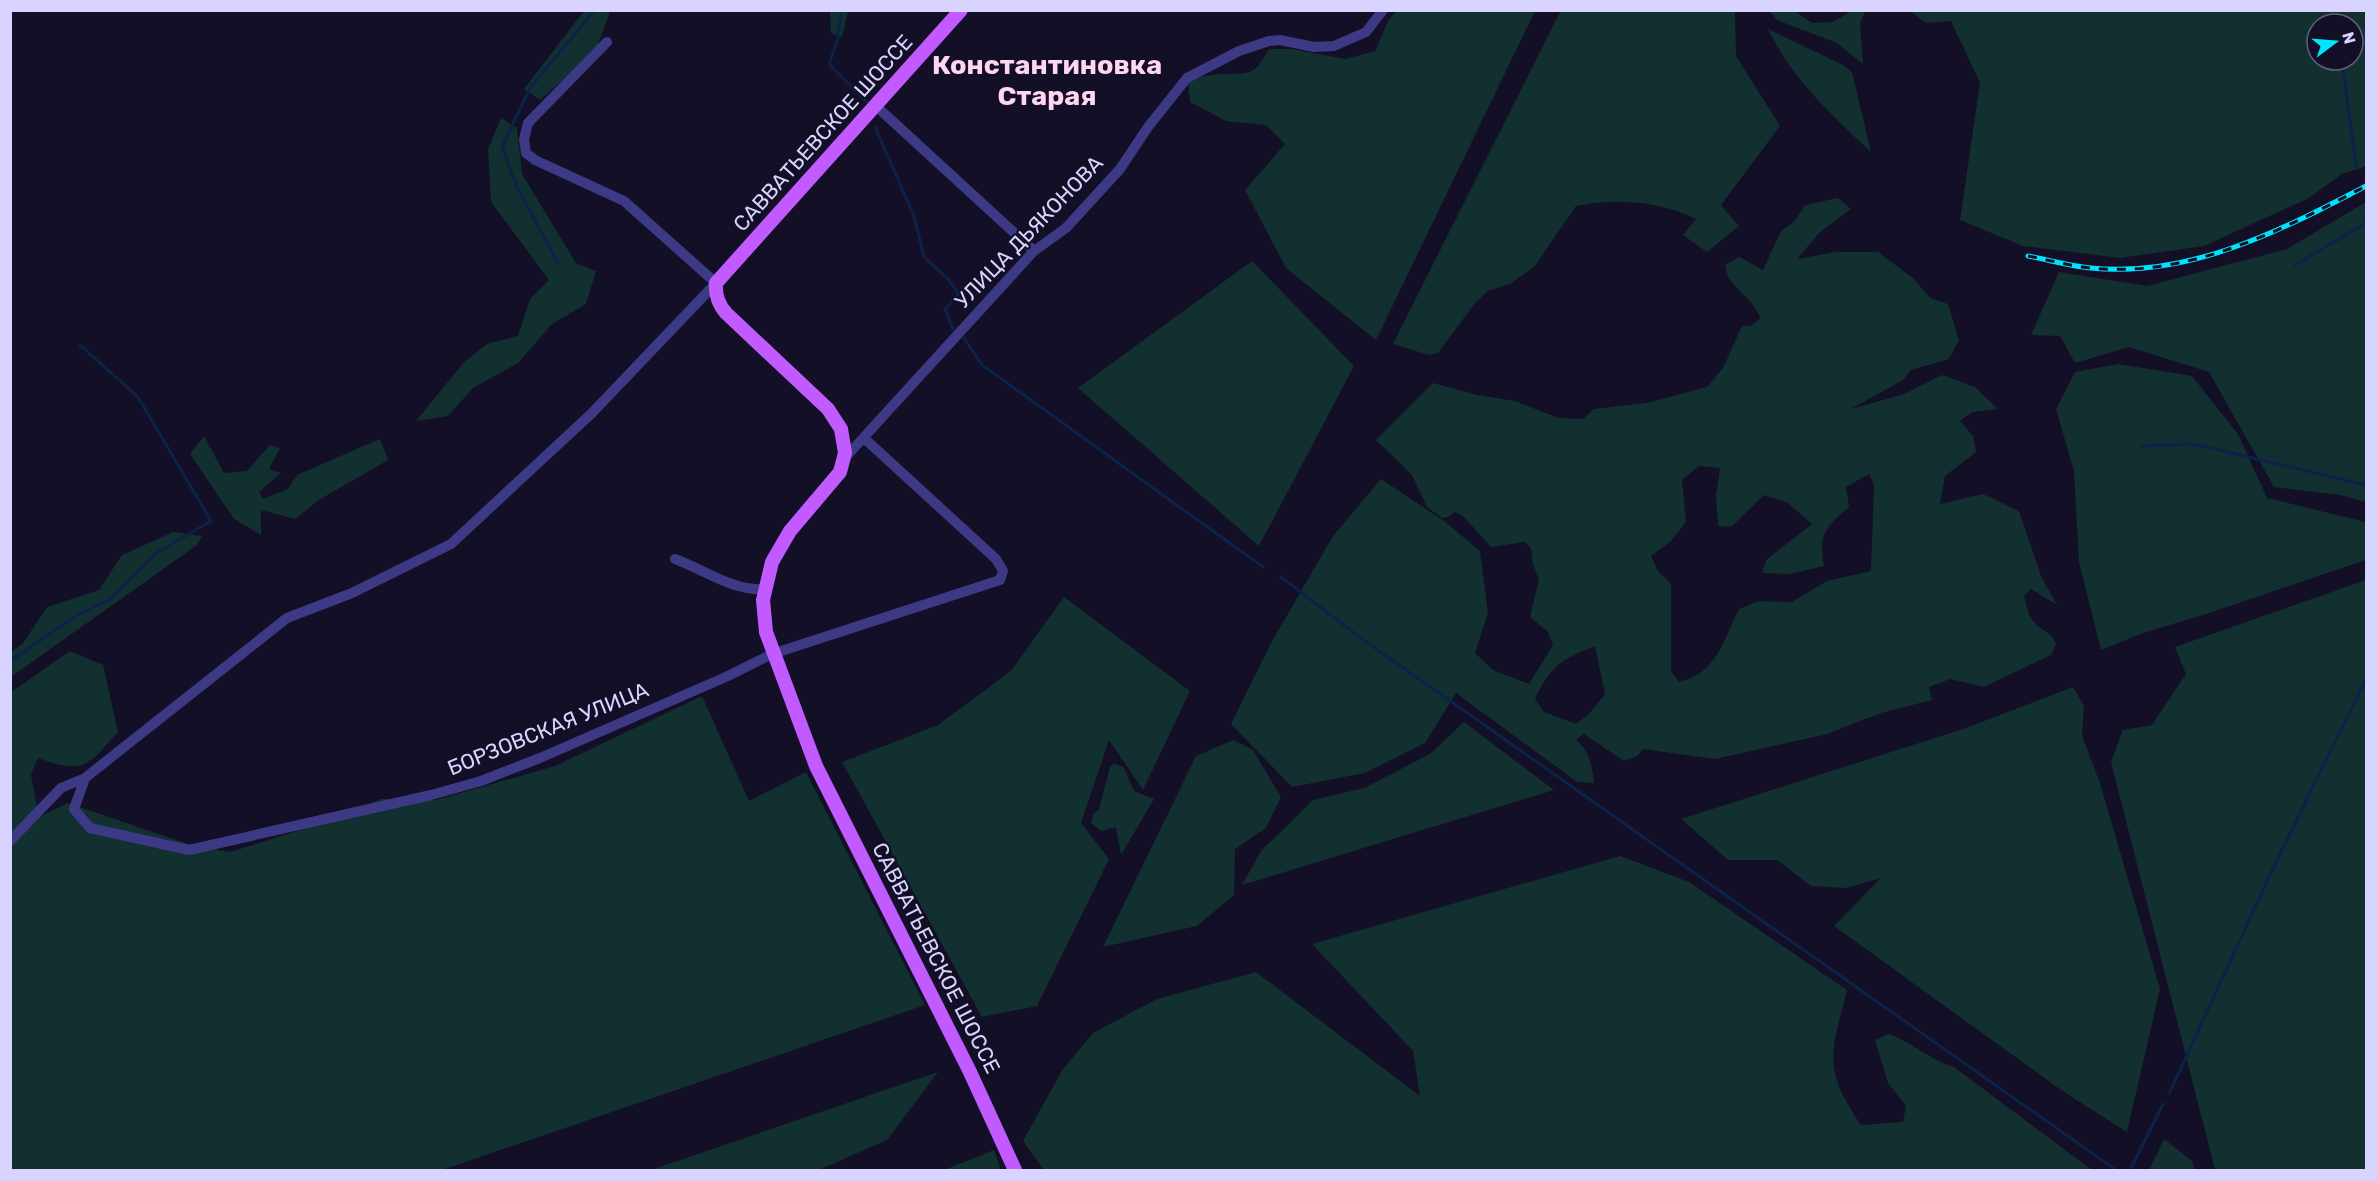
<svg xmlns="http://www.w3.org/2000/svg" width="2377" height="1181" font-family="Rubik,sans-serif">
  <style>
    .green { fill: #12302f; fill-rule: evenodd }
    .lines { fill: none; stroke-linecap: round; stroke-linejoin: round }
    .stream { stroke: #0c2248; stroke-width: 3 }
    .minor { stroke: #3d3a85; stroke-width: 10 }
    .major { stroke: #c25bff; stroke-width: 14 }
    .rail-casing { stroke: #00e5ff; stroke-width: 5 }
    .rail { stroke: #130f26; stroke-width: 3; stroke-dasharray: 9; stroke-linecap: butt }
    .labels { text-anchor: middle; stroke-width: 4.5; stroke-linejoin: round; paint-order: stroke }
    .street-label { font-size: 21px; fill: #d9d4ff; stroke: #130f26 }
    .district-label { font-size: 27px; font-weight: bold; fill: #ffd6f0; stroke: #130f26 }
  </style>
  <rect width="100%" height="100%" fill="#130f26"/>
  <!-- green -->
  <path class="green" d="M1561 10 1735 11 1736 56 1780 126 1721 205 1739 226 1707 252 1683 235 1696 219C1660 201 1615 198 1576 206L1534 267 1510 284 1488 291 1475 303 1438 353 1429 355 1393 344Z
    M584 11 610 12 596 50 540 100 524 89Z
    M830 11H848L842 37 831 33Z
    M1396 11H1535L1376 340 1286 268 1245 190 1285 144 1266 125 1226 121 1190 102 1188 80C1199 78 1210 74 1221 74 1251 73 1253 77 1269 49H1291L1346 59 1375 51 1388 21Z
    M1769 11H1795L1812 23 1833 22 1852 11H1865L1860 24 1863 64 1837 43 1777 20Z
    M1910 11H2366V166L2342 174 2309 198 2204 246 2120 258 2023 246 1960 220 1980 83 1951 21 1926 23ZM2317 24H2353V60H2317Z
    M1768 29 1843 65 1852 72 1871 152C1831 114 1792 79 1768 29Z
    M501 118 517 128 522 174 576 263 596 271 586 304 552 324 518 363 473 388 448 416 416 421 464 362 487 344 518 336 530 299 549 280 491 202 488 149Z
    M1838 198 1851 209 1820 232 1797 259 1836 252H1878L1913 278 1930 298 1948 304 1959 340 1949 359 1911 370 1903 380 1851 409 1904 394 1942 375 1975 387 1998 409 1972 412 1960 421 1973 436 1976 452 1945 476 1940 504 1983 494 2019 511 2041 576 2057 605 2031 589 2024 596C2027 608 2029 619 2039 627 2047 633 2052 634 2056 644L2051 655 1984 687 1950 679 1929 687 1932 700 1881 713 1827 734 1715 759 1643 749 1637 756 1624 761 1584 734 1576 740C1590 751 1592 766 1594 783L1577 782 1456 693 1425 743 1365 773 1292 787 1231 724 1271 643 1333 536 1381 479 1444 521 1480 551 1488 613 1475 653 1493 670 1529 684 1553 645 1548 632 1530 617 1539 579 1533 565 1531 549 1525 542 1491 547 1463 516 1455 512 1448 517 1442 518 1427 507 1412 475 1376 440 1433 383 1477 395 1515 401 1558 418 1583 419 1594 409 1647 403 1707 387 1723 368 1742 326H1751L1761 318C1756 311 1752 302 1746 297 1735 285 1728 283 1725 265L1739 257 1763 270 1781 231 1794 222 1805 205ZM1699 466 1720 468 1716 496 1718 526 1731 527 1764 495 1788 503 1812 524 1766 560 1762 573 1790 574 1824 566C1818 534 1826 527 1849 507L1846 487 1869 474 1874 485 1871 571 1827 581 1792 602 1759 601 1739 609C1723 640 1718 673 1679 682L1671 671V584L1658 571 1651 556 1671 541 1686 522 1682 480ZM1595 646 1605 694 1588 715 1576 724 1544 712 1535 699C1550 666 1562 659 1595 646Z
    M2366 202V502L2340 495 2274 487 2209 372 2129 347 2075 363 2060 336 2031 335 2059 272 2147 286 2287 249Z
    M1252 261 1354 366 1259 546 1078 388Z
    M2118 364 2192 376 2238 434 2267 498 2366 522V560L2206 614 2143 633 2101 650 2079 562 2074 471 2056 409 2075 372Z
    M204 436 224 473 247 471 270 445 280 448 269 469 281 473 259 492 263 499 288 489 297 475 380 439 388 460 319 500 295 519 261 510V535L234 519 190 454Z
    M173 532 202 536 197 545 11 677V652L23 643 47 607 99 590 122 555Z
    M2366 580V1170H2215L2111 762 2123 730 2152 725 2186 674 2175 647Z
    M1064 597 1190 691 1143 790 1109 740 1081 823 1109 859 1037 1006 982 1017 842 762 938 725 1011 671Z
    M70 651 103 665 118 732C87 766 85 775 38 758L31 775 39 817 68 803 191 845 230 852 326 822 381 799 436 800 555 766 702 696 749 801 806 772 925 1005 442 1170H11V692Z
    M2073 687 2084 706 2082 736 2100 783 2160 989 2127 1132 2061 1090 1834 926 1881 878 1846 888 1811 886 1777 860H1728L1681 819 1963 729Z
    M1464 722 1554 790 1242 885 1261 851 1313 800 1364 788 1430 754Z
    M1233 740 1253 750 1281 797 1266 828 1235 849 1234 895 1197 926 1103 947 1196 756Z
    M1114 763 1124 768 1134 791 1154 799 1121 855 1116 827 1101 831 1091 823 1093 814 1099 809 1110 767Z
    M1620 856 1689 882 1847 990C1831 1054 1822 1067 1861 1125L1903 1122 1906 1106 1888 1083 1875 1040 1889 1034C1913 1043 1930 1060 1954 1067L2092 1170H1044L1023 1141 1063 1069 1093 1033 1157 999 1256 972 1420 1096 1413 1051 1312 944Z
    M938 1072 887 1140 819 1170H651Z
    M2164 1139 2192 1161 2195 1170H2149Z
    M994 1150 1001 1170H944Z"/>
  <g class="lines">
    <!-- stream -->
    <path class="stream" d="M841 10 838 39 829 64 868 103
      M2335 10 2337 24
      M2342 60 2356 165
      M875 127 914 216 924 257 948 279 959 294 945 309 953 329
      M558 263 518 189 502 147 530 88 595 10
      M2295 265 2366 223
      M964 338 982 365 1263 567
      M2141 446 2194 444 2366 485
      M1281 577 1358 636 2116 1170
      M10 661 76 616 110 599 155 554 211 521 138 397 80 345
      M2169 1094 2277 860 2366 679
      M2130 1170 2163 1104"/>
    <!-- minor -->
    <path class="minor" d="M876 106 1034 251
      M844 459 1034 251 1066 228 1120 169 1148 127 1187 78 1239 51 1269 41 1280 40 1314 47 1334 46 1366 32 1383 10
      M675 559C705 570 732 591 765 589
      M85 778 74 809 90 828 189 850 431 795 481 781 540 758 728 676 772 654 1000 580 1003 571 996 559 865 439
      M10 841 61 788 85 778 287 618 352 593 451 544 592 413 716 283 624 201 535 160 526 153 524 139 528 123 607 42"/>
    <!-- major -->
    <path class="major" d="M961 10 716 283C715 295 718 304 726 313L828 409 841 429 845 453 840 472 790 531 772 562 763 600 766 632 816 766 970 1072 1015 1170"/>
    <defs>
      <path id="rail" d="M2028 256C2049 260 2070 266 2091 268 2190 278 2282 230 2366 186"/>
    </defs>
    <!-- rail casing -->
    <use href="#rail" class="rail-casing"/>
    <!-- rail -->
    <use href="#rail" class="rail"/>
  </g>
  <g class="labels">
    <!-- street labels -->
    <g class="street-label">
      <text transform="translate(823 133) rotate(-48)" y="7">САВВАТЬЕВСКОЕ ШОССЕ</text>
      <text transform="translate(1029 232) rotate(-46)" y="7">УЛИЦА ДЬЯКОНОВА</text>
      <text transform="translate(548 729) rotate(-22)" y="7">БОРЗОВСКАЯ УЛИЦА</text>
      <text transform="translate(936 958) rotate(63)" y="7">САВВАТЬЕВСКОЕ ШОССЕ</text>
    </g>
    <!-- district labels -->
    <g class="district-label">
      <text x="1047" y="74">Константиновка<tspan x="1047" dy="31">Старая</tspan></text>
    </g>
  </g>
  <!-- border -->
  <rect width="2377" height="1181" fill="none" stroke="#d9d4ff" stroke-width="24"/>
  <!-- north arrow -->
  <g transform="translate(2335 42) rotate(74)"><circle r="28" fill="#130f26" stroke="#625e7d" stroke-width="1.5"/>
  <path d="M0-4.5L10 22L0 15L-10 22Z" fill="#00e5ff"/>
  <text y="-9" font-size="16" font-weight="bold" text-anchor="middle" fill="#d9d4ff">N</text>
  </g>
</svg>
